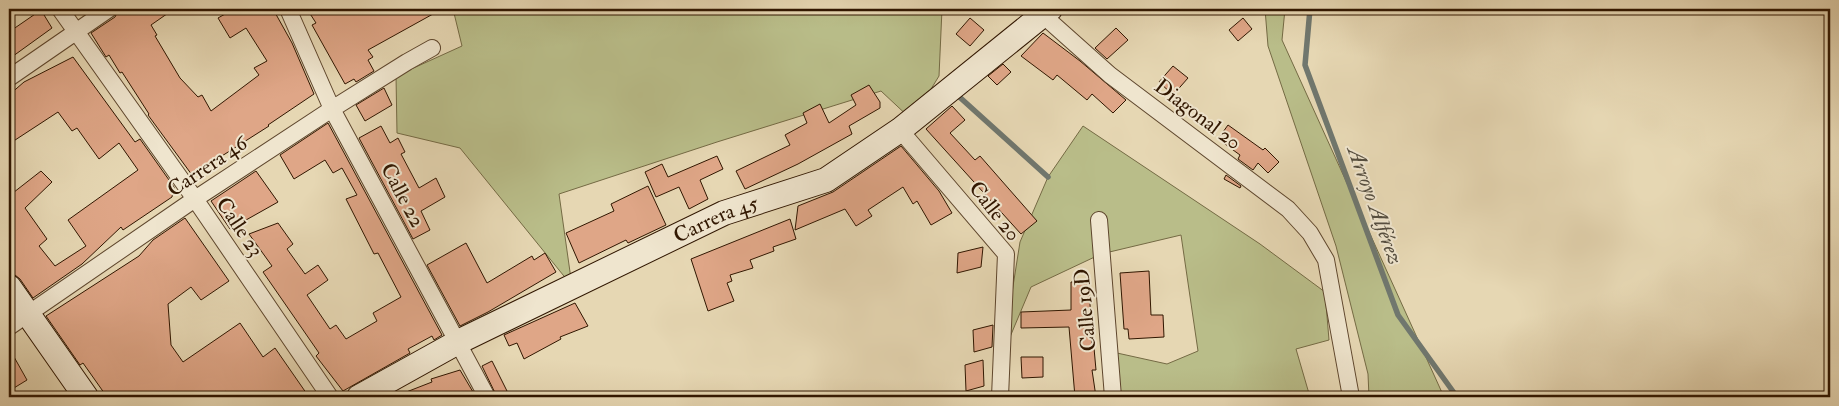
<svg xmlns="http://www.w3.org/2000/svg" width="1839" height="406" font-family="'IM FELL Double Pica',serif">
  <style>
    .green { fill: #b9bd89; stroke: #746a44 }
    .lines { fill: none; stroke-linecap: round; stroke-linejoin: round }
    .stream { stroke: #70776e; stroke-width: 5.5 }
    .building { fill: #dfa687; stroke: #301600 }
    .street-casing { stroke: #5e462d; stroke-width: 18 }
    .secondary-casing { stroke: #301600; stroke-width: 26 }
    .street { stroke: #efe5ce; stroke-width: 16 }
    .secondary { stroke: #efe5ce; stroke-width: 24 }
    .labels { text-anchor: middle; stroke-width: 4; stroke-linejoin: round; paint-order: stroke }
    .street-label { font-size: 21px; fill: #301600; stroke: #efe5ce }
    .water-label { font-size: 22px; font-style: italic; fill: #554e40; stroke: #efe5ce }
  </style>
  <rect width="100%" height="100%" fill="#e6d7b3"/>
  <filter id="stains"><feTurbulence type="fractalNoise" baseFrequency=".004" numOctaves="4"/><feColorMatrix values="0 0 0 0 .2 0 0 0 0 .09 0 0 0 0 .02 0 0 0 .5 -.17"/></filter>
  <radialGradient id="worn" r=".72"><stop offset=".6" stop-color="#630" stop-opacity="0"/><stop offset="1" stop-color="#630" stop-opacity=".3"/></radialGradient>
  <!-- green -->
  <path class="green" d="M453 9H942L939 76 912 120 881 91 717 142 559 194 572 286 460 148 397 133 396 76 462 46Z
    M1265 9H1285L1282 40 1444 397H1369L1368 374 1336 246 1268 46Z
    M1083 126 1260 244 1325 292 1329 340 1296 349 1310 397H1117V353L1167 364 1198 351 1181 235 1101 254 1031 287 1002 356 1020 242 1048 177Z"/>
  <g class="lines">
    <!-- stream -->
    <path class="stream" d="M1310 9 1305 65 1398 315 1457 397
      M955 93 1048 177"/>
  </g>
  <!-- building -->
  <path class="building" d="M119 9H174L151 25 157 35 155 36 180 78 198 97 202 95 211 111 259 75 254 68 267 61 246 28 230 38 218 18 234 9H273L292 43 314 94 268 125 269 126 192 175 148 115 149 114 122 72 120 73 109 55 106 57 91 33 115 17Z
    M307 9H442L368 50 373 57 368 60 374 71 356 82 354 79 345 84 312 25 316 23Z
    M41 10 52 28 9 59V32Z
    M970 18 984 30 970 46 956 34Z
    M1243 18 1252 29 1238 41 1229 30Z
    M1116 28 1128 40 1107 59 1095 48Z
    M1043 33 1080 61 1126 100 1113 113 1092 94 1087 100 1057 75 1053 80 1021 56Z
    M73 57 135 142 140 139 174 187 172 197 123 230 121 227 82 264 33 298 20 279 15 275 9 273V196L41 171 52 182 25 208 47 239 39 246 55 266 86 246 68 220 138 170 119 143 99 159 77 128 72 131 58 112 9 144V95L24 82Z
    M1003 64 1011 72 997 85 988 76Z
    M1173 66 1188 78 1173 95 1159 82Z
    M869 85 880 102V108L849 126 852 134 798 164 745 189 736 171 790 145 785 135 807 123 803 113 820 104 829 123 856 105 851 95Z
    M384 88 392 105 365 121 356 105Z
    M952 106 965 120 950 133 975 160 980 156 1037 221 1021 234 926 129Z
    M328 123 442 335 434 340 432 336 408 349 410 353 343 391 316 356 319 353 263 272 272 266 249 234 278 223 293 244 287 249 305 274 318 265 328 280 307 295 330 329 336 325 346 339 377 321 373 313 401 297 378 253 374 254 346 199 357 195 342 168 333 173 325 160 294 179 280 155Z
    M1228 125 1263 150 1265 148 1279 162 1268 173 1258 163 1253 170 1238 159 1240 155 1218 139Z
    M381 126 390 143 398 138 405 152 401 154 419 188 436 178 445 197 421 211 430 230 413 239 359 138Z
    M901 146 939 191 952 213 931 225 917 201 913 204 903 187 868 210 872 216 856 226 845 209 795 230 798 206 833 192Z
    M717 156 723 169 700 180 708 199 689 209 679 187 656 197 645 172 662 164 668 177Z
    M256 171 278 202 230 229 211 201Z
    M1226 175 1241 186 1240 188 1224 179Z
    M648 186 666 225 628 243 626 240 579 263 566 233 614 211 611 204Z
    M185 218 229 281 201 300 191 287 168 304 171 345 183 362 240 323 263 357 275 348 309 397H231L226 391 219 397H107L83 363 80 365 46 316 139 256 153 240Z
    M790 219 796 239 773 247 774 251 750 260 753 268 730 275 732 281 727 283 734 301 708 311 691 259Z
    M466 243 487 283 532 256 534 260 545 253 556 272 488 312 460 326 427 265Z
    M983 247 981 267 957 273 958 253Z
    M1149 271 1151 315H1163L1164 337 1129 339 1128 329H1124L1120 273Z
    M1071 282H1089L1092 348H1094L1096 370H1092L1096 397H1075L1069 327 1021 328V312L1071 310Z
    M575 303 588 326 560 337 561 339 524 359 517 343 509 346 504 335Z
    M993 325 992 347 974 352 973 330Z
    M9 348 27 380 9 391Z
    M1021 357H1043V377L1022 378Z
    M983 360 984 386 966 391 965 365Z
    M492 361 510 397H497L482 366Z
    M460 370 476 397H396V396L432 382 431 379Z"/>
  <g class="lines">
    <defs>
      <path id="street" d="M60 9 195 199 330 397
        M288 9 332 109 487 397
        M1036 9 1110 75 1288 209 1310 233 1326 260 1351 397
        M9 78 109 9
        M900 130 1006 254 1000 397
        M1099 220 1113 397
        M9 327 195 199 332 109 407 62 432 48"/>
      <g id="secondary">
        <path d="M9 287 86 397"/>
        <path id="s1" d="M359 397 458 342 724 213 826 180 900 130 1050 9"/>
      </g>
    </defs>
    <!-- street casing -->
    <use href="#street" class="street-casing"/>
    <!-- secondary casing -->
    <use href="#secondary" class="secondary-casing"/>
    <!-- street -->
    <use href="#street" class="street"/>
    <!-- secondary -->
    <use href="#secondary" class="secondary"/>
  </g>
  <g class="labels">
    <!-- street labels -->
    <g class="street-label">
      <text transform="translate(1198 114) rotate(37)" y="7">Diagonal 20</text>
      <text transform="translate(207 166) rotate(-34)" y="7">Carrera 46</text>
      <text transform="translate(403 195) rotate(62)" y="7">Calle 22</text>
      <text transform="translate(995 211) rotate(52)" y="7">Calle 20</text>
      <text dy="7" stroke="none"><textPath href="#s1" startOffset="399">Carrera 45</textPath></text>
      <text transform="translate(240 227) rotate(56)" y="7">Calle 23</text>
      <text transform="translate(1085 310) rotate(-95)" y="7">Calle 19D</text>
    </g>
    <!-- water labels -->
    <g class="water-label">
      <text transform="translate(1376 205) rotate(70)" y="8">Arroyo Alférez</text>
    </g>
  </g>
  <!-- margin -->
  <rect width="1839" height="406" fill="none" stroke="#e6d7b3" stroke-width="30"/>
  <rect x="10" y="10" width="1819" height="386" fill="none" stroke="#301600" stroke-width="2.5"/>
  <rect x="15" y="15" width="1809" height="376" fill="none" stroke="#301600"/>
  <rect width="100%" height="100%" filter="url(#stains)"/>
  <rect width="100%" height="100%" fill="url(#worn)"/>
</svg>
